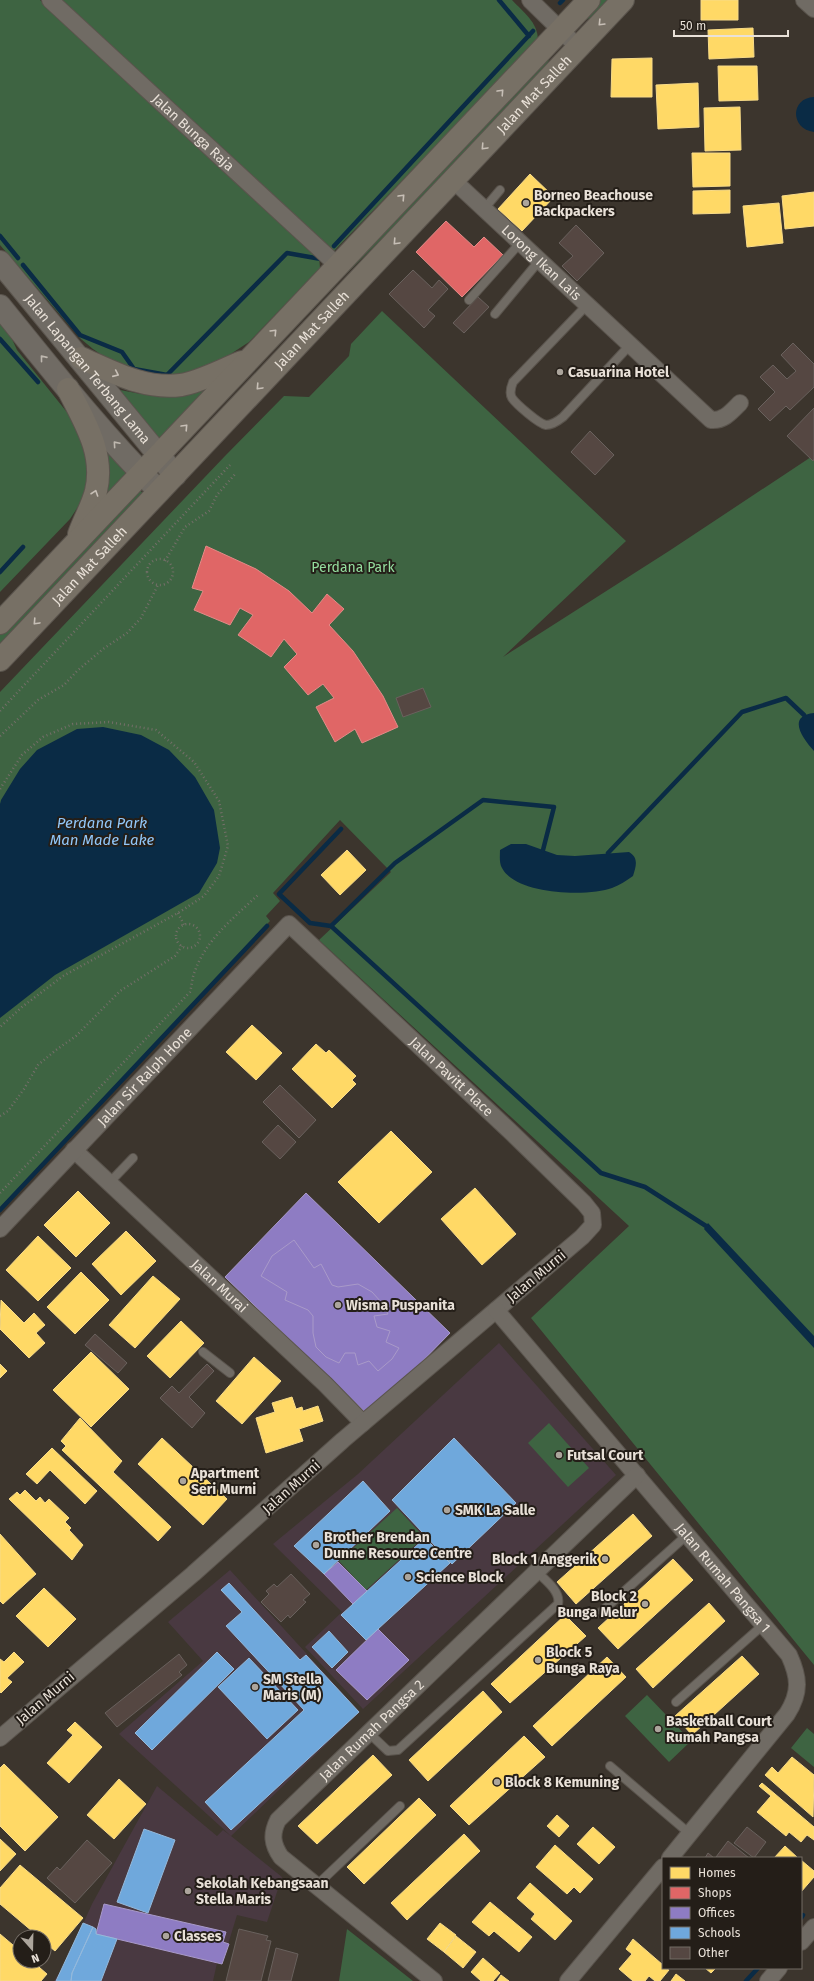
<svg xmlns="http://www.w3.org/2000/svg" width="814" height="1981" font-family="'Fira Sans',sans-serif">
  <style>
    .education { fill: #493941 }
    .green { fill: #3e6442 }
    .water { fill: #0a2b45 }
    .homes { fill: #ffd966; stroke: #f8db88 }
    .shops { fill: #e06666; stroke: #e38b88 }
    .offices { fill: #8e7cc3; stroke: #a99ac9 }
    .schools { fill: #6fa8dc; stroke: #94b9db }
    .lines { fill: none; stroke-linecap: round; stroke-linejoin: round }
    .stream { stroke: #0a2b45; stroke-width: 4.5 }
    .building { fill: #554742; stroke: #69615d }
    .lane-casing { stroke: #5a544d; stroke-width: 10 }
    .street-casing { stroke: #5a544d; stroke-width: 18 }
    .secondary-casing { stroke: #5a544d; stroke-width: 24 }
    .primary-casing { stroke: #5a544d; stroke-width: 24 }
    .path { stroke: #746f69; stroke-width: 2.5; stroke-dasharray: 1 3; stroke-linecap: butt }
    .lane { stroke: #706b64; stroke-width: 8 }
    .street { stroke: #706b64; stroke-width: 16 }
    .secondary { stroke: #706b64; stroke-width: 22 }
    .primary { stroke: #777065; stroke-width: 22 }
    .oneway { stroke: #c7bfb6 }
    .oneway2 { stroke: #bfb8af }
    .poi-dot { fill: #aca59c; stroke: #241e18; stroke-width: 1.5 }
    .labels { text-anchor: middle; stroke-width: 4; stroke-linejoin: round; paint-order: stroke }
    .street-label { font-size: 14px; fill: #e9e1d8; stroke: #241e18 }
    .poi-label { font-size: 14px; font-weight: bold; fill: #e9e1d8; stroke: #241e18; text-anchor: start }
    .park-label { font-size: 14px; fill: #94dd9e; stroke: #241e18 }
    .water-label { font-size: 15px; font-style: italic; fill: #91c7f9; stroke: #241e18 }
  </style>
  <rect width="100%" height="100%" fill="#3c352d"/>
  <!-- education -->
  <path class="education" d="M499 1343 616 1475 363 1709 305 1647 342 1612 273 1544 358 1474Z
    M230 1570 360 1712 231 1836 282 1877 267 1922 237 1915 222 1964 217 1963 213 1981H54L65 1964 92 1904 157 1786 217 1836 223 1830 231 1836 119 1734 203 1661 168 1622Z"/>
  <!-- green -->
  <path class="green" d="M0 0H40L319 256 320 268 249 342 220 361 188 374 169 377 119 367 93 349 81 339 62 317 0 245Z
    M58 0H512C523 12 538 22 538 40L334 251 326 249Z
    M599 0H611C599 12 589 20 574 26Z
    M555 46 548 62 538 77 428 193 344 276 183 446H180Z
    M382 311 626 541 503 657 669 551 814 455V1665L531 1318 629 1226 319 940 391 872 340 820 273 893 280 901 266 916 270 921 0 1208V692L225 456 284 396 309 397 349 356 351 344Z
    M0 319 6 326 17 350 70 416 84 439 91 468 85 496 70 519 0 592Z
    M215 380 159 439 120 390 141 394H171Z
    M100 434 128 473 102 502Z
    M138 489 142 492 141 496 0 649V635Z
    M549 1423 589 1468 568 1487 528 1443Z
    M397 1508 424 1537 366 1590 339 1561Z
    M647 1695 691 1741 669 1762 625 1716Z
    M807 1728 814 1734V1767L791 1748Z
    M347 1929 413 1981H339Z"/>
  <!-- water -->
  <path class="water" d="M814 97V132C790 129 790 98 814 97Z
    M814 713V751C803 739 786 716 814 713Z
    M103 727 141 735 169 750 195 777 214 810 220 848 217 863 199 893 55 975 0 1018V804L1 800 20 769 37 750 77 729Z
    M511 844H526L557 855 575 856 629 852C639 858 636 866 633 876 626 881 620 885 612 888 588 897 516 895 502 868 499 863 500 856 500 850Z
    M708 1223 814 1336V1348L704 1229Z"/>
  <!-- homes -->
  <path class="homes" d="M701 0H738V20H701Z
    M753 28 754 57 709 59 708 30Z
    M652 58V97H611L612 59Z
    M718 66H757L758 100 719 101Z
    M698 83 699 127 658 129 656 85Z
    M740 107 741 150 705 151 704 108Z
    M692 153H730V186L693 187Z
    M530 174 554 197 522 231 498 209Z
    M730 190V213L693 214V191Z
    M814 192V226L785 229 782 196Z
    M779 203 783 243 747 247 743 206Z
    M347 850 366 870 340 895 321 875Z
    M252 1025 282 1053 256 1080 226 1052Z
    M316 1044 326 1053 329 1050 356 1076 352 1080 356 1084 332 1108 292 1069Z
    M391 1131 432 1172 379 1223 338 1182Z
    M475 1188 516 1234 482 1265 441 1219Z
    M78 1191 110 1223 76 1257 44 1225Z
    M126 1231 156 1261 121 1295 92 1264Z
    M38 1236 71 1268 38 1301 6 1270Z
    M81 1272 109 1300 75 1334 47 1307Z
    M153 1276 180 1299 135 1348 109 1325Z
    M1 1300 24 1323 34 1313 45 1325 36 1333 45 1343 29 1358 0 1329Z
    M181 1321 204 1343 170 1378 147 1356Z
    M91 1352 129 1389 91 1427 53 1390Z
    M254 1357 281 1381 242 1424 216 1401Z
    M0 1364 7 1371 0 1378Z
    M292 1397 296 1409 302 1407 303 1411 318 1406 323 1421 299 1429 303 1441 266 1453 256 1418 275 1412 272 1403Z
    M80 1418 122 1461 113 1472 171 1527 158 1541 62 1450 66 1446 61 1441Z
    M162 1438 227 1499 203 1525 138 1464Z
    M52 1448 97 1491 85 1504 50 1470 37 1484 26 1474Z
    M25 1490 36 1501 40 1497 45 1503 49 1499 69 1518 65 1522 71 1528 69 1530 83 1545 72 1560 9 1499 17 1492 20 1495Z
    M633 1514 652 1536 576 1604 557 1582Z
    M0 1534 36 1574 3 1604 0 1601Z
    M673 1559 693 1580 618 1649 598 1628Z
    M44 1588 76 1619 48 1647 16 1616Z
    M709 1603 725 1621 653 1688 636 1669Z
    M565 1615 586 1636 510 1703 491 1684Z
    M14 1652 24 1662 7 1678 12 1682 1 1693 0 1692V1659L4 1662Z
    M742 1656 759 1674 692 1735 675 1716Z
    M607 1657 626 1677 552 1746 533 1726Z
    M483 1691 502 1712 428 1781 409 1760Z
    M75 1722 102 1747 69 1783 47 1763 73 1735 67 1730Z
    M524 1736 545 1757 469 1825 450 1806Z
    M373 1755 392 1775 317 1844 298 1826Z
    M792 1757 814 1775 813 1817 765 1775 772 1767 778 1773Z
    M4 1764 58 1817 25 1851 0 1826V1768Z
    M119 1779 146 1804 114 1839 87 1815Z
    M762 1783 814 1827V1840L807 1835 801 1842 789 1832 786 1836 757 1812 771 1796 759 1786Z
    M419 1798 436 1815 364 1884 347 1867Z
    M557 1815 569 1826 559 1837 547 1826Z
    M593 1827 615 1847 599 1864 577 1844Z
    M464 1834 480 1851 407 1920 391 1903Z
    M0 1839 16 1854 0 1871Z
    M555 1845 593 1879 580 1893 574 1887 567 1894 536 1867Z
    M785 1846 798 1858H774Z
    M801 1860 814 1871V1877L801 1892Z
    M20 1865 83 1918 55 1951 44 1942V1937H39L0 1904V1888Z
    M530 1883 572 1921 555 1940 531 1919 535 1914 517 1898Z
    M490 1902 532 1937 519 1952 494 1931 489 1936 472 1922Z
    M440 1923 456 1935 444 1952 427 1939Z
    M0 1934 20 1951V1961H32L47 1974 41 1981H0Z
    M456 1936 476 1952 463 1968 444 1952Z
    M633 1939 663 1965V1968L669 1970 660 1981H655L649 1976 645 1981H633L619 1969 632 1954 626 1949Z
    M483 1958 500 1973 493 1981H481L471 1972Z
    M705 1968H716L711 1973Z
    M676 1974 685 1981H671Z
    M501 1975 509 1981H497Z"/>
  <!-- shops -->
  <path class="shops" d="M446 221 474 247 484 237 503 255 462 297 416 252Z
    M206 546 256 569 289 591 312 613 327 594 344 609 329 625 353 651 383 696 398 727 362 743 355 729 335 742 316 707 334 698 323 684 308 695 284 667 297 654 284 639 271 657 238 635 253 615 240 608 230 625 194 610 203 591 192 588Z"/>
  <!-- offices -->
  <path class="offices" d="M306 1193 450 1333 369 1416 225 1277Z
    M294 1240 314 1268 321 1264 332 1285 338 1287 358 1284 372 1292 382 1303 388 1314 374 1316 377 1327 390 1331 386 1342 399 1348 392 1359 378 1371 369 1361 358 1365 355 1353H345L339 1363 326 1357 316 1347 313 1333V1316L308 1310 285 1300 287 1292 261 1276 272 1256Z
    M338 1562 367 1591 353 1604 324 1574Z
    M378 1629 409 1660 367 1700 336 1670Z
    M104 1904 226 1932 223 1942 229 1944 222 1964 96 1934Z"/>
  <!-- schools -->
  <path class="schools" d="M454 1438 516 1503 452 1564 392 1500Z
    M363 1481 390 1511 324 1574 294 1546Z
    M425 1538 450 1563 366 1640 341 1615Z
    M229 1583 300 1660 306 1655 359 1712 231 1830 205 1802 304 1710 226 1626 242 1612 221 1590Z
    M329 1631 348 1652 332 1668 312 1647Z
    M217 1652 234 1669 152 1750 135 1733Z
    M249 1658 298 1710 267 1739 218 1687Z
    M144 1829 175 1840 148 1913 117 1902Z
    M83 1923 93 1927 72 1973 71 1981H56Z
    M93 1927 96 1929V1934L117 1939 101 1981H71L72 1973Z"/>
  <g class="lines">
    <!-- stream -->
    <path class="stream" d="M499 0 529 36
      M560 3 563 0
      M0 236 18 258
      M334 246 533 31
      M23 265 80 335 122 352 134 369 167 375 287 253 321 259
      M0 339 38 382
      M0 572 23 547
      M341 829 279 894 310 923 331 926 601 1173 645 1187 706 1226
      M608 853 742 712 786 698 804 715
      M331 926 395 863 483 800 554 807 543 850
      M0 1210 267 926
      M801 1918 803 1915
      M746 1981 758 1968"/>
  </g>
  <!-- building -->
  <path class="building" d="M576 225 604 253 577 281 562 266 573 256 559 243Z
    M413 270 432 288 439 280 448 289 428 310 435 316 424 328 389 294Z
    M478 297 489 307 464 333 453 323Z
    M793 343 814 364V387L790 410 786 406 770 421 758 409 775 392 760 377 773 365 787 379 796 371 781 355Z
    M814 408V459L813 461 787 436Z
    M590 431 614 455 595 475 571 452Z
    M423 688 431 707 403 717 396 698Z
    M280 1085 316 1120 299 1138 263 1102Z
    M278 1125 296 1142 280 1159 262 1142Z
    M95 1334 127 1363 118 1373 85 1345Z
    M207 1364 214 1371 189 1397 205 1413 192 1428 160 1398 172 1386 179 1393Z
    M291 1574 310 1594 303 1600 306 1602 290 1618 288 1615 281 1622 261 1602 269 1594 266 1591 274 1584 277 1587Z
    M179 1654 187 1665 179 1672 182 1675 117 1727 105 1713Z
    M747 1827 766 1842 754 1858 734 1843Z
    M87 1840 112 1863 75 1903 47 1878 57 1867 60 1870Z
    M728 1841 749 1858 716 1857Z
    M708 1853 714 1858H705Z
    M239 1929 268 1936 266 1940 271 1941 261 1981H226Z
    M276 1948 298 1954 291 1981H268Z"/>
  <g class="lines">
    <defs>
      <path id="lane" d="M484 209 500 190
        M469 300 520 243
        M587 305 513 382C511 387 509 393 512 398 516 404 539 424 546 425 552 425 558 421 563 417L630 345
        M495 314 539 261
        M110 1182 133 1158
        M203 1352 230 1373
        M600 1613 687 1535
        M676 1702 763 1625
        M368 1732 388 1751 398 1750 558 1604C561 1591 544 1579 535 1570
        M610 1766 690 1834
        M317 1885 400 1806"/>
      <g id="street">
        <path id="s1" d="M50 0 337 265"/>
        <path d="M530 0 578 47"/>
        <path d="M804 0 814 9"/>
        <path id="s2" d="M453 180 711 420C724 421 731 412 740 403"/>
        <path id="s3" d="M74 1150 325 1384 363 1423"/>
        <path id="s4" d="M0 1229 289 924 513 1134 584 1203 592 1213 593 1225 582 1237 343 1440 193 1574 0 1738"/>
        <path id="s5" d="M496 1310 789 1655C799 1677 801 1692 787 1714L670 1858"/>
        <path d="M801 1942 814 1927"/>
        <path id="s6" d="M434 1981 281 1857C272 1844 271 1834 278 1820L637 1475"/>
        <path d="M568 1981 663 1867"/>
        <path d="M768 1981 779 1968"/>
      </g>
      <g id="secondary">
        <path id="s7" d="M0 262 175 475"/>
        <path d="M0 306C51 369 102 434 159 491"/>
      </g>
      <g id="primary">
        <path d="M81 358C113 372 145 390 181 385 200 382 224 369 242 362"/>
        <path d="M68 389C84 421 105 453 96 491 93 504 84 520 79 534"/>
        <path d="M0 623 589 0"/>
        <path id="s8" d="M0 660 623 0"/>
      </g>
    </defs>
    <!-- lane casing -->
    <use href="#lane" class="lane-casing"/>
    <!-- street casing -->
    <use href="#street" class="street-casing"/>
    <!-- secondary casing -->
    <use href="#secondary" class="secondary-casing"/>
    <!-- primary casing -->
    <use href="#primary" class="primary-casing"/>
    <!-- path -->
    <path class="path" d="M147 572a13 13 0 1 1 26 0a13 13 0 1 1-26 0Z
      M165 561 185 527 209 511 217 495 236 473
      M0 711 230 465
      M0 736 38 700 64 685 77 671 103 649 127 633 141 618 158 585
      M0 789 22 755 43 737 73 724 109 722 156 730 194 762 219 801 228 846 219 876 204 896 178 913 63 976 22 1007 0 1027
      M178 913 184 925
      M176 936a12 12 0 1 1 24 0a12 12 0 1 1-24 0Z
      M0 1116 8 1111 24 1089 38 1065 56 1050 76 1036 120 991 175 956 182 946
      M0 1193 190 992C192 985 192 977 195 971 206 939 236 916 259 894"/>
    <!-- lane -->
    <use href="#lane" class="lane"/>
    <!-- street -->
    <use href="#street" class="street"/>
    <!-- secondary -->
    <use href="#secondary" class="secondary"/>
    <!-- primary -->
    <use href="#primary" class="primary"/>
  </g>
  <!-- one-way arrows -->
  <defs><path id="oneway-chevron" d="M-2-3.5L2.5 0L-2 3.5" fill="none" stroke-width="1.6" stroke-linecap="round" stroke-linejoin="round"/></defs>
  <g class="oneway">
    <use href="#oneway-chevron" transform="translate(601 23) rotate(134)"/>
    <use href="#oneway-chevron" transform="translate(501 92) rotate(-47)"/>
    <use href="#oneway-chevron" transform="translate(484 147) rotate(133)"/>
    <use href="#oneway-chevron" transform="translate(402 197) rotate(-47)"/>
    <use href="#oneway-chevron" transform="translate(396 242) rotate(133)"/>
    <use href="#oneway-chevron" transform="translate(274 332) rotate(-46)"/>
    <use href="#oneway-chevron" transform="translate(116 374) rotate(24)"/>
    <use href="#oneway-chevron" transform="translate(259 387) rotate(133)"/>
    <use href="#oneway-chevron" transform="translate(185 427) rotate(-47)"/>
    <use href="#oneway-chevron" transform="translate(95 493) rotate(-71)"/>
    <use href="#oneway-chevron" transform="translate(36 622) rotate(133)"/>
  </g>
  <g class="oneway2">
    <use href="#oneway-chevron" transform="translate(43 358) rotate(-129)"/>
    <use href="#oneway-chevron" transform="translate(116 444) rotate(-131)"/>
  </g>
  <!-- markers -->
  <g class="poi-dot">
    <circle cx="526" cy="203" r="4"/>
    <circle cx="560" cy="372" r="4"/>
    <circle cx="338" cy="1305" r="4"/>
    <circle cx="559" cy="1455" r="4"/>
    <circle cx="183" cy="1481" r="4"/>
    <circle cx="447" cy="1510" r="4"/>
    <circle cx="316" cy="1545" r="4"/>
    <circle cx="605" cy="1559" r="4"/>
    <circle cx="408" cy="1577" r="4"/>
    <circle cx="645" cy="1604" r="4"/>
    <circle cx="538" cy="1660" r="4"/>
    <circle cx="255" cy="1687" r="4"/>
    <circle cx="658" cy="1729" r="4"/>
    <circle cx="497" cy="1782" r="4"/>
    <circle cx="188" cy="1891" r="4"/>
    <circle cx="166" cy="1936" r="4"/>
  </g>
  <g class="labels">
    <!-- street labels -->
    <g class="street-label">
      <text dy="5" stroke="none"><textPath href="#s8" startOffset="778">Jalan Mat Salleh</textPath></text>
      <text dy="5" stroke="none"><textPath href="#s1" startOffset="195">Jalan Bunga Raja</textPath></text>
      <text dy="5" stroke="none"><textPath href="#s2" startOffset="121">Lorong Ikan Lais</textPath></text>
      <text dy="5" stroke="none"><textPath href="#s8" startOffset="454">Jalan Mat Salleh</textPath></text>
      <text dy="5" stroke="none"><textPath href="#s7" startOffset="138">Jalan Lapangan Terbang Lama</textPath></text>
      <text dy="5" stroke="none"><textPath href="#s8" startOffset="130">Jalan Mat Salleh</textPath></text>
      <text dy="5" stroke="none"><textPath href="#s4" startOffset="210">Jalan Sir Ralph Hone</textPath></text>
      <text dy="5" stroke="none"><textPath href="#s4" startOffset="643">Jalan Pavitt Place</textPath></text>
      <text transform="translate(536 1276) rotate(-40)" y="5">Jalan Murni</text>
      <text dy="5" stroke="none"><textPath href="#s3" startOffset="199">Jalan Murai</textPath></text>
      <text transform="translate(291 1487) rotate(-42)" y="5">Jalan Murni</text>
      <text dy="5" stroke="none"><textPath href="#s5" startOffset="351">Jalan Rumah Pangsa 1</textPath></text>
      <text transform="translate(45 1698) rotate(-41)" y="5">Jalan Murni</text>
      <text dy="5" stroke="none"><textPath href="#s6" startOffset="366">Jalan Rumah Pangsa 2</textPath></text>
    </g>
    <!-- poi labels -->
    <g class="poi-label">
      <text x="534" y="200">Borneo Beachouse<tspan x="534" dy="16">Backpackers</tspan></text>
      <text x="568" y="377">Casuarina Hotel</text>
      <text x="346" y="1310">Wisma Puspanita</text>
      <text x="567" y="1460">Futsal Court</text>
      <text x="191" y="1478">Apartment<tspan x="191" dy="16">Seri Murni</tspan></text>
      <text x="455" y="1515">SMK La Salle</text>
      <text x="324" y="1542">Brother Brendan<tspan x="324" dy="16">Dunne Resource Centre</tspan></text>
      <text x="597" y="1564" text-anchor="end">Block 1 Anggerik</text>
      <text x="416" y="1582">Science Block</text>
      <text x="637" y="1601" text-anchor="end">Block 2<tspan x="637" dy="16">Bunga Melur</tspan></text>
      <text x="546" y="1657">Block 5<tspan x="546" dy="16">Bunga Raya</tspan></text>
      <text x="263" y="1684">SM Stella<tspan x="263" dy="16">Maris (M)</tspan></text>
      <text x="666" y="1726">Basketball Court<tspan x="666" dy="16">Rumah Pangsa</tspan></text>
      <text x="505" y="1787">Block 8 Kemuning</text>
      <text x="196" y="1888">Sekolah Kebangsaan<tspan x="196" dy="16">Stella Maris</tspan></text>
      <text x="174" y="1941">Classes</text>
    </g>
    <!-- park labels -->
    <g class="park-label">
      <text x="353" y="572">Perdana Park</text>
    </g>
    <!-- water labels -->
    <g class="water-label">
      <text x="102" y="828">Perdana Park<tspan x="102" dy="17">Man Made Lake</tspan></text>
    </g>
  </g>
  <!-- legend -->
  <rect x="662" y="1857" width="140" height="112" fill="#241e18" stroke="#736c65"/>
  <rect x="670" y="1867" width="20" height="12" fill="#ffd966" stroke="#736c65"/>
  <text x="698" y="1877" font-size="12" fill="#e9e1d8">Homes</text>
  <rect x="670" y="1887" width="20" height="12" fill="#e06666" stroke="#736c65"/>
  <text x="698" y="1897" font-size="12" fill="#e9e1d8">Shops</text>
  <rect x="670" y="1907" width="20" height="12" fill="#8e7cc3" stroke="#736c65"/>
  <text x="698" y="1917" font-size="12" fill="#e9e1d8">Offices</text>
  <rect x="670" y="1927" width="20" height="12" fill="#6fa8dc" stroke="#736c65"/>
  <text x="698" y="1937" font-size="12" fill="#e9e1d8">Schools</text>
  <rect x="670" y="1947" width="20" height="12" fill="#554742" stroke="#736c65"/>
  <text x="698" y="1957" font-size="12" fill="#e9e1d8">Other</text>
  <!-- north arrow -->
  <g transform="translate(32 1949) rotate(160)"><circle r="19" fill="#241e18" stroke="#736c65"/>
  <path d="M0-3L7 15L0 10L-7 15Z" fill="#aca59c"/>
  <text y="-6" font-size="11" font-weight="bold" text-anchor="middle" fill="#e9e1d8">N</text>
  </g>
  <!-- scale -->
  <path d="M674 30v6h114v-6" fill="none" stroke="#e9e1d8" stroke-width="2"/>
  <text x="680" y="30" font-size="12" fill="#e9e1d8" stroke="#241e18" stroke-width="3" paint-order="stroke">50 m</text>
</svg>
